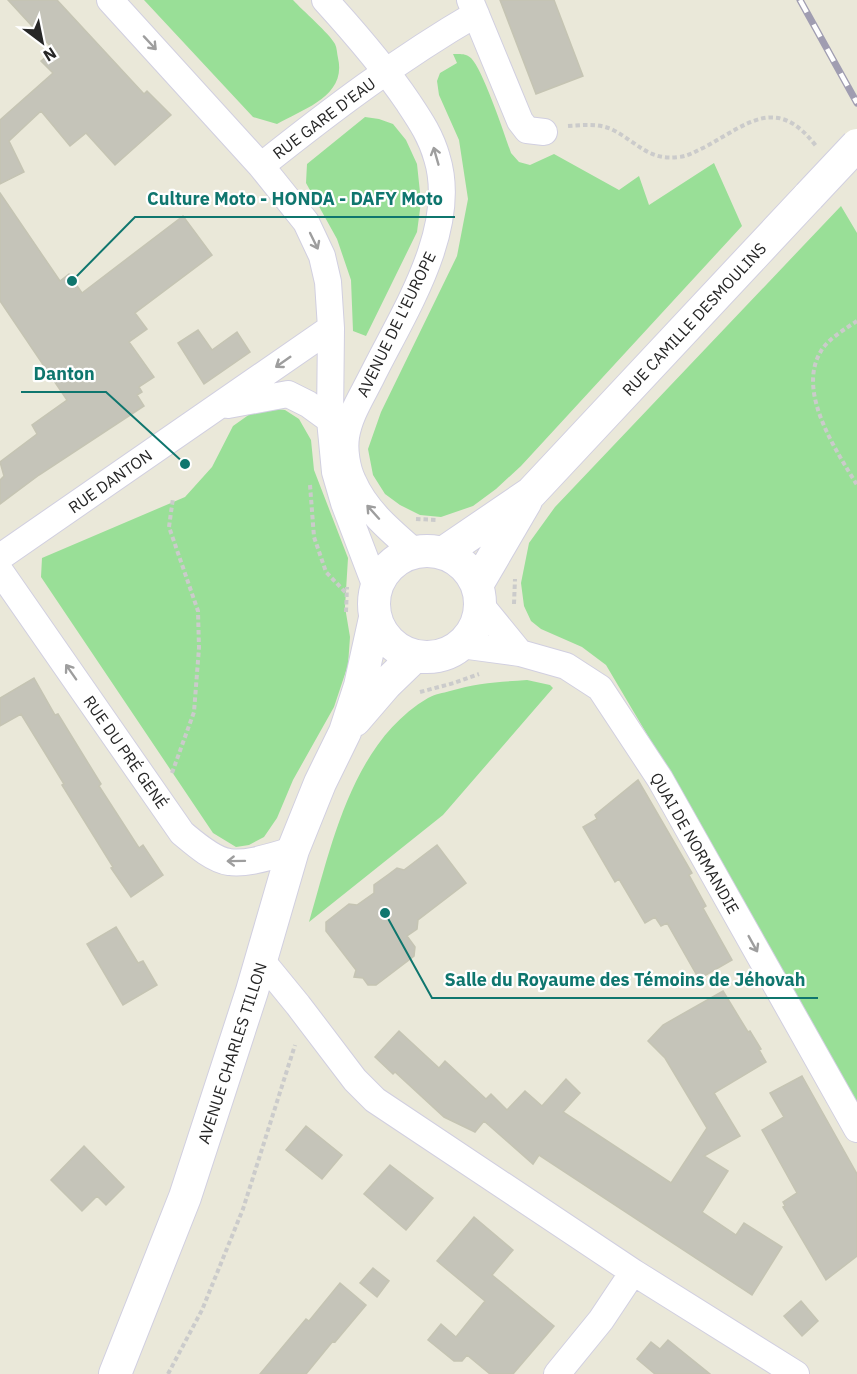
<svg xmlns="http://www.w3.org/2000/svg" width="857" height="1374" font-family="'IBM Plex Sans',sans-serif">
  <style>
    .green { fill: #99df97 }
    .building { fill: #c5c4b9; stroke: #c5c4b3; stroke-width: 1.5 }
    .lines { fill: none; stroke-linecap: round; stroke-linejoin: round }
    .minor-casing { stroke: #d1cfe0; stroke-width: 28 }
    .tertiary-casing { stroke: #d1cfe0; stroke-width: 34 }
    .path { stroke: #cbcbcb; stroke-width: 4; stroke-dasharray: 4.5 3; stroke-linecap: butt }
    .minor { stroke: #fff; stroke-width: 26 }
    .tertiary { stroke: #fff; stroke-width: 32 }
    .rail-casing { stroke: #a09db1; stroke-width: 7 }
    .rail { stroke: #fff; stroke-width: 4.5; stroke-dasharray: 14; stroke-linecap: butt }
    .tertiary-bridge-casing { stroke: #d1cfe0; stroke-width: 34; stroke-linecap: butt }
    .tertiary-bridge { stroke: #fff; stroke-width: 32 }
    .oneway { stroke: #9e9e9e }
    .labels { text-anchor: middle; stroke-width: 4.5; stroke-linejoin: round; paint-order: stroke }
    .street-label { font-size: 16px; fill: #272727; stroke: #fff }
    .leader { fill: none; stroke: #0f766e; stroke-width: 2 }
    .callout-dot { fill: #0f766e; stroke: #fff; stroke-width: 2 }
    .callout-label { font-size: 18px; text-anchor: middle; font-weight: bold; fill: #0f766e; stroke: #fff; stroke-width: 4.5; stroke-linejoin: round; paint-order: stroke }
  </style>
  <rect width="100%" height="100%" fill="#eae8d9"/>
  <!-- green -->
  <path class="green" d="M144 0H293C302 10 330 34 335 44 337 48 337 54 338 58 347 96 303 109 277 124L253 117Z
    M453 54C459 54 466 53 471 58 483 70 504 133 511 153L519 162 530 165 554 154 619 190 639 176 649 205 714 163 742 226 521 466 496 489 473 506 441 517 420 515 400 505 385 494 373 475 368 449 381 412 457 256 468 199 459 140 439 95 437 81 440 73 457 63Z
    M365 117 379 119 393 124 406 140 417 164 421 202 417 232 366 336 353 331 351 280 337 239 306 183 307 164Z
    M841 206 857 233V1106L648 736 606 665 582 647 541 629 531 621 524 606 521 583 529 543 555 507Z
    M260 407 285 410 299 419 311 440 314 470 348 558 345 607 350 637 348 665 334 707 293 780 277 818 264 837 249 845 236 847 213 833 41 577 42 558 185 497 212 467 233 426Z
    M527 680 550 685 553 688 443 815 309 922C332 844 352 743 428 698 435 694 443 693 450 691 477 683 499 682 527 680Z"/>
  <!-- building -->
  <path class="building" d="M8 0H57L144 94 147 91 171 115 115 165 86 133 70 146 41 111 9 141 24 172 0 184V120L53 73 41 61 54 50Z
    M500 0H554L583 76 536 94Z
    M0 193 60 281 69 274 82 293 183 216 212 255 135 313 147 329 129 342 154 377 139 387 142 392 137 395 144 406 39 475 0 504V480L4 476 0 462 37 434 32 425 67 400 0 301Z
    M198 330 212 350 237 332 250 352 204 384 178 343Z
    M34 678 55 715 58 714 101 784 99 786 139 848 143 845 163 875 131 897 111 868 113 867 62 785 64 784 21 714 0 726V698Z
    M638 780 692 873 689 875 706 906 703 908 732 960 699 979 667 923 661 926 655 917 645 923 619 879 615 882 583 827 597 819 595 815Z
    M437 845 466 883 418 920 417 929 407 936 415 947 414 956 376 985H368L363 978 354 977 356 970 326 931V922L349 904 357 905 374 893V885L389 874 397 868 404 870Z
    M116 927 138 963 143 961 157 985 123 1005 87 944Z
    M723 991 748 1032 750 1031 761 1049 759 1050 766 1062 714 1093 740 1136 704 1156 728 1171 702 1212 736 1235 744 1223 782 1247 752 1295 539 1155 533 1164 484 1121 475 1132 444 1117 395 1072 393 1074 375 1057 399 1031 439 1068 445 1061 486 1099 491 1094 507 1110 525 1091 542 1106 566 1079 580 1093 563 1112 671 1183 707 1128 665 1058 648 1041 663 1025Z
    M802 1076 857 1174V1256L826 1280 783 1207 785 1206 783 1202 797 1193 762 1130 784 1117 770 1093Z
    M306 1126 342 1155 322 1179 286 1150Z
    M84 1146 124 1187 106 1205 97 1196 82 1211 51 1180Z
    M390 1165 433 1198 406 1230 364 1194Z
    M474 1217 513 1250 492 1275 554 1326 513 1374H490L467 1355 462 1361H454L428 1340 441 1324 456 1337 485 1301 437 1261Z
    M373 1268 389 1281 377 1297 360 1283Z
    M340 1283 366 1305 335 1342 333 1341 306 1374H260L306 1319 309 1321Z
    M801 1301 818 1321 802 1336 784 1316Z
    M668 1340 710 1374H655L637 1359 651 1342 660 1349Z"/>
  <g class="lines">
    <defs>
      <path id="minor" d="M110 0 261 166 306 222 322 256 328 282 331 328 330 420 335 472 344 503 376 587
        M325 0C355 33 383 65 408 102 420 120 431 136 437 158 459 230 402 315 371 378 362 396 349 416 346 437 344 450 347 469 353 481 366 511 391 531 415 552
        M470 0 520 121 527 130 544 132
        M261 166C330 111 400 58 476 14
        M228 405 288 394 308 404 330 420
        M0 557 331 328
        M0 571 182 833C194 843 213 860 229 862 248 865 275 855 293 850
        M480 604 520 653
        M461 645 520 653 566 666 600 688 660 779 857 1129
        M262 961 298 1005 355 1080 375 1100 633 1272 796 1374
        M557 1374 601 1320 633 1272"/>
      <path id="tertiary" d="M374 604a53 53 0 1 1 106 0a53 53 0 1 1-106 0Z
        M443 553 531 493 809 196
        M477 585 526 501
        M355 720 386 684 415 656
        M115 1374 185 1197 252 991 293 850 320 783 345 732 360 686 375 618"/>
    </defs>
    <!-- minor casing -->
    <use href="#minor" class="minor-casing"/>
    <!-- tertiary casing -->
    <use href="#tertiary" class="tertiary-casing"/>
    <!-- path -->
    <path class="path" d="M568 126C583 125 599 123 613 130 638 143 649 161 679 157 689 156 696 151 705 147 749 123 777 95 816 146
      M857 321C845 329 828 339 821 351 796 392 836 450 857 485
      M310 485 314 537 326 572 346 593
      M416 519 438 520
      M514 604 515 579
      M346 612 347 587
      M420 692 454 683 479 674
      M172 773 194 712 199 648 198 611 169 527 173 498
      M168 1374 202 1310 243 1209 295 1045"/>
    <!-- minor -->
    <use href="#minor" class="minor"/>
    <!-- tertiary -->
    <use href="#tertiary" class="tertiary"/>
    <defs>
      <path id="rail" d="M800 0 857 103"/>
    </defs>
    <!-- rail casing -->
    <use href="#rail" class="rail-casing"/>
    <!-- rail -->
    <use href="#rail" class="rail"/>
    <defs>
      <path id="tertiary-bridge" d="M809 196 857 145"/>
    </defs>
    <!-- tertiary-bridge casing -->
    <use href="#tertiary-bridge" class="tertiary-bridge-casing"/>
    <!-- tertiary-bridge -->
    <use href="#tertiary-bridge" class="tertiary-bridge"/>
  </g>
  <!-- one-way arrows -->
  <defs><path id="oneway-shaft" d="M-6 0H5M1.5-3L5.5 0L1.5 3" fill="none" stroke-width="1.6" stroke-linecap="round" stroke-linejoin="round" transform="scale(1.5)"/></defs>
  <g class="oneway">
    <use href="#oneway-shaft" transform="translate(150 43) rotate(47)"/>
    <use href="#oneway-shaft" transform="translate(436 156) rotate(-106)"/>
    <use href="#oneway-shaft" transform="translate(314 241) rotate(64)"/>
    <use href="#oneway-shaft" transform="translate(283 362) rotate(145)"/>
    <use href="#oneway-shaft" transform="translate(373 512) rotate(-132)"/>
    <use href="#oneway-shaft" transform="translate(71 672) rotate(-125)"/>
    <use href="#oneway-shaft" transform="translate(236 861) rotate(179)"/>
    <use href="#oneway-shaft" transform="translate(753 944) rotate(61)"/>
  </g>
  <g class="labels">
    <!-- street labels -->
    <g class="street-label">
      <text transform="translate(324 118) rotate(-37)" y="6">RUE GARE D'EAU</text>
      <text transform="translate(694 319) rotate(-47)" y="6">RUE CAMILLE DESMOULINS</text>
      <text transform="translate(396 324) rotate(-64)" y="6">AVENUE DE L'EUROPE</text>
      <text transform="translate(110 481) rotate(-35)" y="6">RUE DANTON</text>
      <text transform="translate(126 752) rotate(55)" y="6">RUE DU PRÉ GENÉ</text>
      <text transform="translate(695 843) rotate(60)" y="6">QUAI DE NORMANDIE</text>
      <text transform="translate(232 1053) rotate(-72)" y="6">AVENUE CHARLES TILLON</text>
    </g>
  </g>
  <!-- callouts -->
  <path class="leader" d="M72 281L135 217H455M185 464L106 392H21M385 913L432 998H818"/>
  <g class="callout-dot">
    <circle cx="72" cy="281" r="6"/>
    <circle cx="185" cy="464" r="6"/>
    <circle cx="385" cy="913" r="6"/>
  </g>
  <g class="callout-label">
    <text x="295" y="205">Culture Moto - HONDA - DAFY Moto</text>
    <text x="64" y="380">Danton</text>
    <text x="625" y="986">Salle du Royaume des Témoins de Jéhovah</text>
  </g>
  <!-- north arrow -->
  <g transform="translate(42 42) rotate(148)" stroke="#ffffff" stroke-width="4.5" paint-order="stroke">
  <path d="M0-4.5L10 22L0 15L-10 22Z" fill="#272727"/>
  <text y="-9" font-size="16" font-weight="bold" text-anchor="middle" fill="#272727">N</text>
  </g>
</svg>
